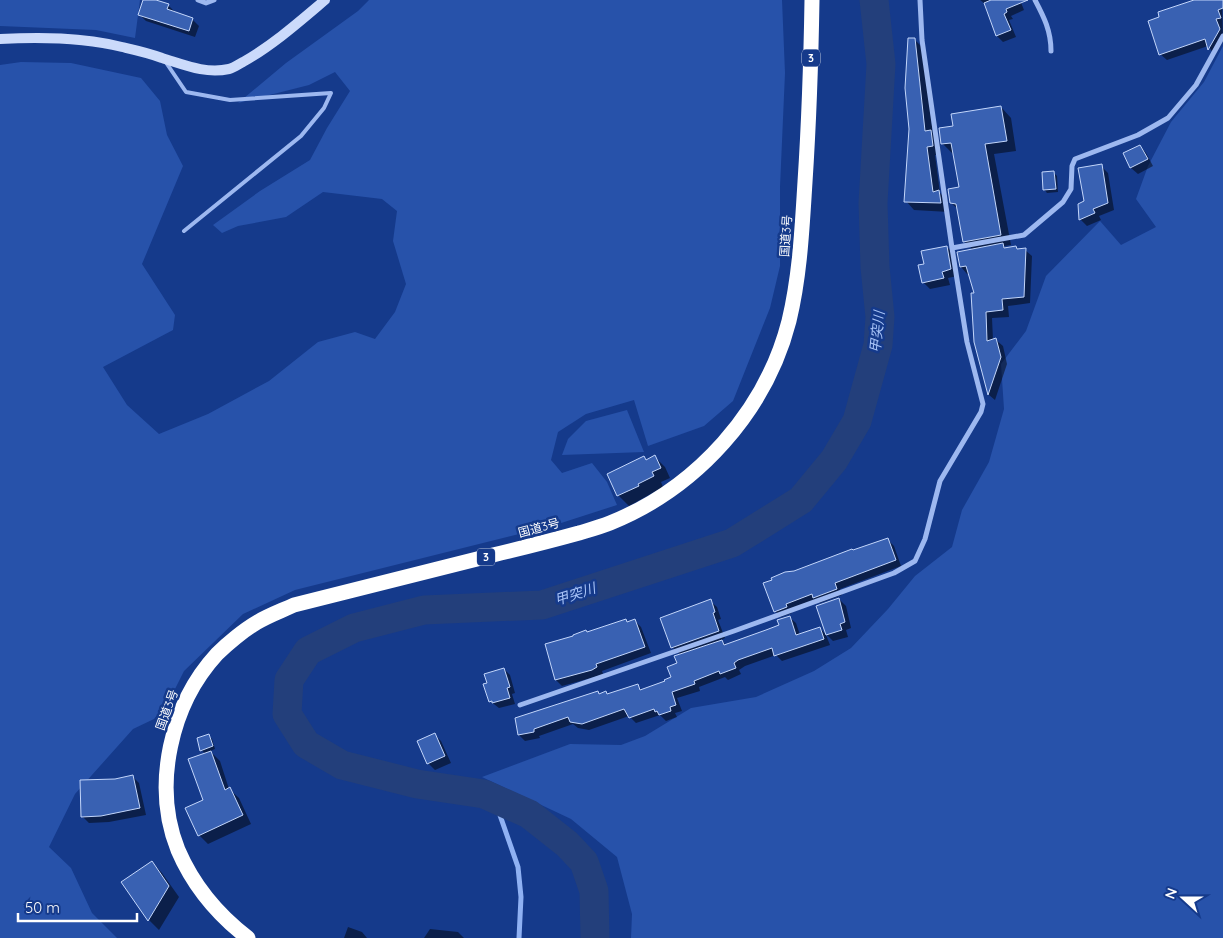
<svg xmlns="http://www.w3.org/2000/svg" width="1223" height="938" font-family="Quicksand,'Noto Sans JP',sans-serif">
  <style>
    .green { fill: #2752aa }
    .shadow { fill: #0007 }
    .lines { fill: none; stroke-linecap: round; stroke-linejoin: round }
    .stream { stroke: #8fb1f3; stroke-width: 5 }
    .river { stroke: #233f7b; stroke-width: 29 }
    .building { fill: #3961b2; stroke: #c3d6fb }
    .lane { stroke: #9db8f0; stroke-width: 4 }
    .street { stroke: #9db8f0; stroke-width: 5 }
    .secondary { stroke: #cbdafb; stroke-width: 10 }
    .highway { stroke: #fff; stroke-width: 15 }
    .labels { text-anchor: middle; stroke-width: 5; stroke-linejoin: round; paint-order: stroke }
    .shield { fill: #153a8b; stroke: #b9c4dc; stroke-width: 1 }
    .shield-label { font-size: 11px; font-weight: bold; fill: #fff }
    .street-label { font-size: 12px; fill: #fff; stroke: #153a8b }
    .water-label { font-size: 14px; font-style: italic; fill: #a8c3f7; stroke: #153a8b }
  </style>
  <rect width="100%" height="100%" fill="#153a8b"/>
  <!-- green -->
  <path class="green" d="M0 0H140L135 38 96 30 0 26Z
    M369 0H782L785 73 780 187V266L770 308 733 401 704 426 648 446 634 400 586 414 558 432 551 460 562 473 592 463 607 482 617 505 555 525 295 590 243 614 184 671 169 701 154 719 133 729 75 794 49 847 71 868 92 913 117 938H0V65L21 62 71 63 141 78 160 101 167 135 183 166 142 264 175 315 173 330 103 367 127 405 159 434 208 414 269 381 318 342 355 332 375 339 395 312 406 284 393 241 397 211 382 199 323 192 286 217 238 226 222 233 213 225 260 191 310 160 327 128 350 91 335 72 309 85 238 103 286 63 358 11Z
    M1223 46V938H631L632 914 617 857 571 819 482 777 570 744 621 745 645 736 691 708 756 697 814 671 851 648 888 609 915 576 952 547 962 510 989 462 1004 409 1001 364 1026 331 1046 276 1100 221 1121 245 1156 227 1136 199 1148 166 1171 122 1204 82Z
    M627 410 644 452 562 455 568 439 586 421Z"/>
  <!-- shadow -->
  <path class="shadow" d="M144 0H152L168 5 175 12 192 19 199 26 195 37 146 21 139 14Z
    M980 0H1020L1024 10 1011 16 1013 19 1009 20 1016 37 1003 42 997 36 984 3Z
    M1197 0H1222L1223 41 1215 55 1208 46 1167 60 1160 54Z
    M914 39 923 48 933 134 939 140 941 154 935 155 940 193 948 201 949 212 914 210 906 201Z
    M1001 107 1011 118 1016 151 994 154 1011 245 1004 246 1006 249 1016 247 1019 250H1025L1032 256 1030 303 1008 306 1009 317 992 318 993 340H996L1003 346 1007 364 995 400 989 395 975 341 976 294 970 273 967 274 961 267 973 250 964 241 959 210 951 203 960 188 953 154 943 144 955 127Z
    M1140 146 1146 153 1153 166 1138 174 1131 168 1125 154Z
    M1101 166 1108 173 1114 210 1099 216 1101 220 1087 226 1080 219 1085 202Z
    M1054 173 1057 176 1058 192 1047 193 1044 189Z
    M947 247 954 254 957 276 948 278 950 285 930 289 923 282 926 265Z
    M655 457 665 467 670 478 661 482 663 487 629 506 618 495 644 458 647 460Z
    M888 540 894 546 901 566 840 589 842 595 820 603 817 600 791 610 792 613 781 617 775 611 795 572Z
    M839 599 846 606 851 628 846 630 848 637 833 641 827 635Z
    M710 601 717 607 721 619 718 620 725 638 721 640 726 645 780 626 789 617 796 623 800 635 820 628 826 635 830 645 782 661 776 655 745 666 739 670 741 674 728 680 725 677 699 687 700 691 677 698 682 711 675 713 677 717 666 721 660 715 636 723 629 716 589 730 578 728 573 724 539 736 540 738 525 741 519 735 598 692 600 695H608L637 685 642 690 666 682 672 678 679 664 681 655 672 647Z
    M635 621 641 627 651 653 602 671 603 674 598 676 562 686 556 680 575 637Z
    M504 669 510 675 515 693 512 694 515 704 499 708 490 701Z
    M434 734 441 741 451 763 435 770 428 763Z
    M209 736 212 739 215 749 210 751 220 761 229 789 239 798 251 824 208 844 199 835 204 801 206 754 201 750Z
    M133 777 139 783 146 815 109 822 89 823 82 816 115 780Z
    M152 862 162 873 179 897 159 930 149 920 123 882Z
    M348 927 362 932 367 938H344Z
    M430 929 458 932 464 938H424Z"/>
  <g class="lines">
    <!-- stream -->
    <path class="stream" d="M494 798 518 867 521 897 519 938"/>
    <!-- river -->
    <path class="river" d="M595 938 594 891 584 862 567 844 529 814 484 794 417 784 342 765 306 744 287 714 289 680 308 651 354 628 424 610 542 605 732 543 801 500 834 460 857 421 878 345 880 317 875 267 873 203 881 64 874 0"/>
  </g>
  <!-- building -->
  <path class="building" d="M143 0H156L169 4 167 9 193 18 189 31 138 15Z
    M991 0H1028L1006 9 1007 12 1004 14 1011 30 996 36 984 3Z
    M1194 0H1223V8L1218 10 1221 18 1216 19 1220 29 1208 50 1205 39 1159 55 1148 21 1159 17 1158 12Z
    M908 38H915L925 131 931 130 933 146 927 147 933 192 939 190 941 203 904 202 909 129 905 88Z
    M1001 106 1007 141 985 144 1001 235 963 242 956 204 950 203 948 189 959 187 951 143 941 144 939 128 953 126 951 114Z
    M1140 145 1148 159 1130 168 1123 153Z
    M1102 164 1108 203 1093 209 1095 213 1079 220 1078 204 1084 201 1078 168Z
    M1054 171 1056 189 1043 190 1042 172Z
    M1003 243 1004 248 1016 246 1017 249 1026 248 1024 297 1002 299 1003 310 986 312 987 341 996 338 1001 357 988 395 974 342 971 293H974L966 266 960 267 957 252Z
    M947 246 951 269 942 272 944 278 922 283 918 265 924 264 921 251Z
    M655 455 661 468 652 472 654 476 638 484 639 486 617 496 607 474 644 456 646 460Z
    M888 538 896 560 835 583 837 589 813 598 812 594 786 604 787 607 774 612 763 583 772 580 771 578 785 572 794 571 852 549 853 550Z
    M839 598 845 622 840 624 842 630 826 635 816 606Z
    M711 599 715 612 713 613 719 631 671 648 660 618Z
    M790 616 796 635 820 627 824 639 774 656 772 648 738 660 734 663 736 668 720 674 719 671 694 681 695 684 672 692 676 705 670 707 671 711 659 715 657 711 655 712 654 709 629 718 624 709 582 724 570 722 568 717 534 729V732L518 735 515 718 598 691 599 694 606 691 607 694 638 684 640 690 665 681 664 680 671 677 667 667 677 663 674 656 722 640 724 645 766 630 779 625 777 620Z
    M626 619 627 622 635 619 645 647 596 664 597 667 592 670 555 680 545 644 573 636V635L586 630 587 632Z
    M504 668 510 687 507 688 510 698 492 703V701L489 702 483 684 487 683 484 674Z
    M435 733 445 756 427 764 417 741Z
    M209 734 213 746 200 751 197 738Z
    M211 751 225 790 230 787 243 815 198 836 185 808 203 800 188 759Z
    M133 775 140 808 101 816 81 817 80 780 115 779Z
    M152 861 169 886 148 921 121 882Z"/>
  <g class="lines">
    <!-- lane -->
    <path class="lane" d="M165 61 186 92 230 100 331 93 324 108 301 136 184 231"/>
    <!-- street -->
    <path class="street" d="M198 0 206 3 214 0
      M1035 0C1044 17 1051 31 1051 51
      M952 248 1024 235 1063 202 1071 189 1072 166 1075 159 1138 135 1168 118 1196 85 1223 36
      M520 705 734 631 894 573 915 561 925 539 940 481 981 412 983 404 967 342 952 248 922 40 920 0"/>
    <!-- secondary -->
    <path class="secondary" d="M0 39C40 37 82 37 122 47 135 50 149 53 162 58 185 65 205 74 229 69 234 68 239 64 243 62 273 45 299 22 325 0"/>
    <!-- highway -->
    <path class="highway" d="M248 938C218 915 193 885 178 850 152 785 171 704 217 654 227 644 244 630 256 623 267 616 281 611 294 605 360 588 427 572 493 555 522 548 550 541 579 533 589 530 600 527 610 523 697 488 766 411 789 321 800 275 802 229 805 182 809 121 811 61 812 0"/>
  </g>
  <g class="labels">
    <!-- shield labels -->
    <g class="shield">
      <rect x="802" y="49.5" width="18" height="17" rx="4"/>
      <rect x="477" y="548.5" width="18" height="17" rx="4"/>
    </g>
    <g class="shield-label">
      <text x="811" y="62">3</text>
      <text x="486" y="561">3</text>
    </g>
    <!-- street labels -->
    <g class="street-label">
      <text transform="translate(786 236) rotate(-86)" y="4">国道3号</text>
      <text transform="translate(539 528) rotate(-15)" y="4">国道3号</text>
      <text transform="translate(167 710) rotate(-70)" y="4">国道3号</text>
    </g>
    <!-- water labels -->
    <g class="water-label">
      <text transform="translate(877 332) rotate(-84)" y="5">甲突川</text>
      <text transform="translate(575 594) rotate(-18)" y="5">甲突川</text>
    </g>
  </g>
  <!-- north arrow -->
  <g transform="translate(1183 898) rotate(291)" stroke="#153a8b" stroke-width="4" paint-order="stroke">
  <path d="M0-4L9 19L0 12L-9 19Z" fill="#ffffff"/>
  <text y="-8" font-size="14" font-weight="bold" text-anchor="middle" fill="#ffffff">N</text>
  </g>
  <!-- scale -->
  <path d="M18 913v8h119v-8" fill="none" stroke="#ffffff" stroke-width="2.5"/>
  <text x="25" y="913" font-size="15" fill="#ffffff" stroke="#153a8b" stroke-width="4" paint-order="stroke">50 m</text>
</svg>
